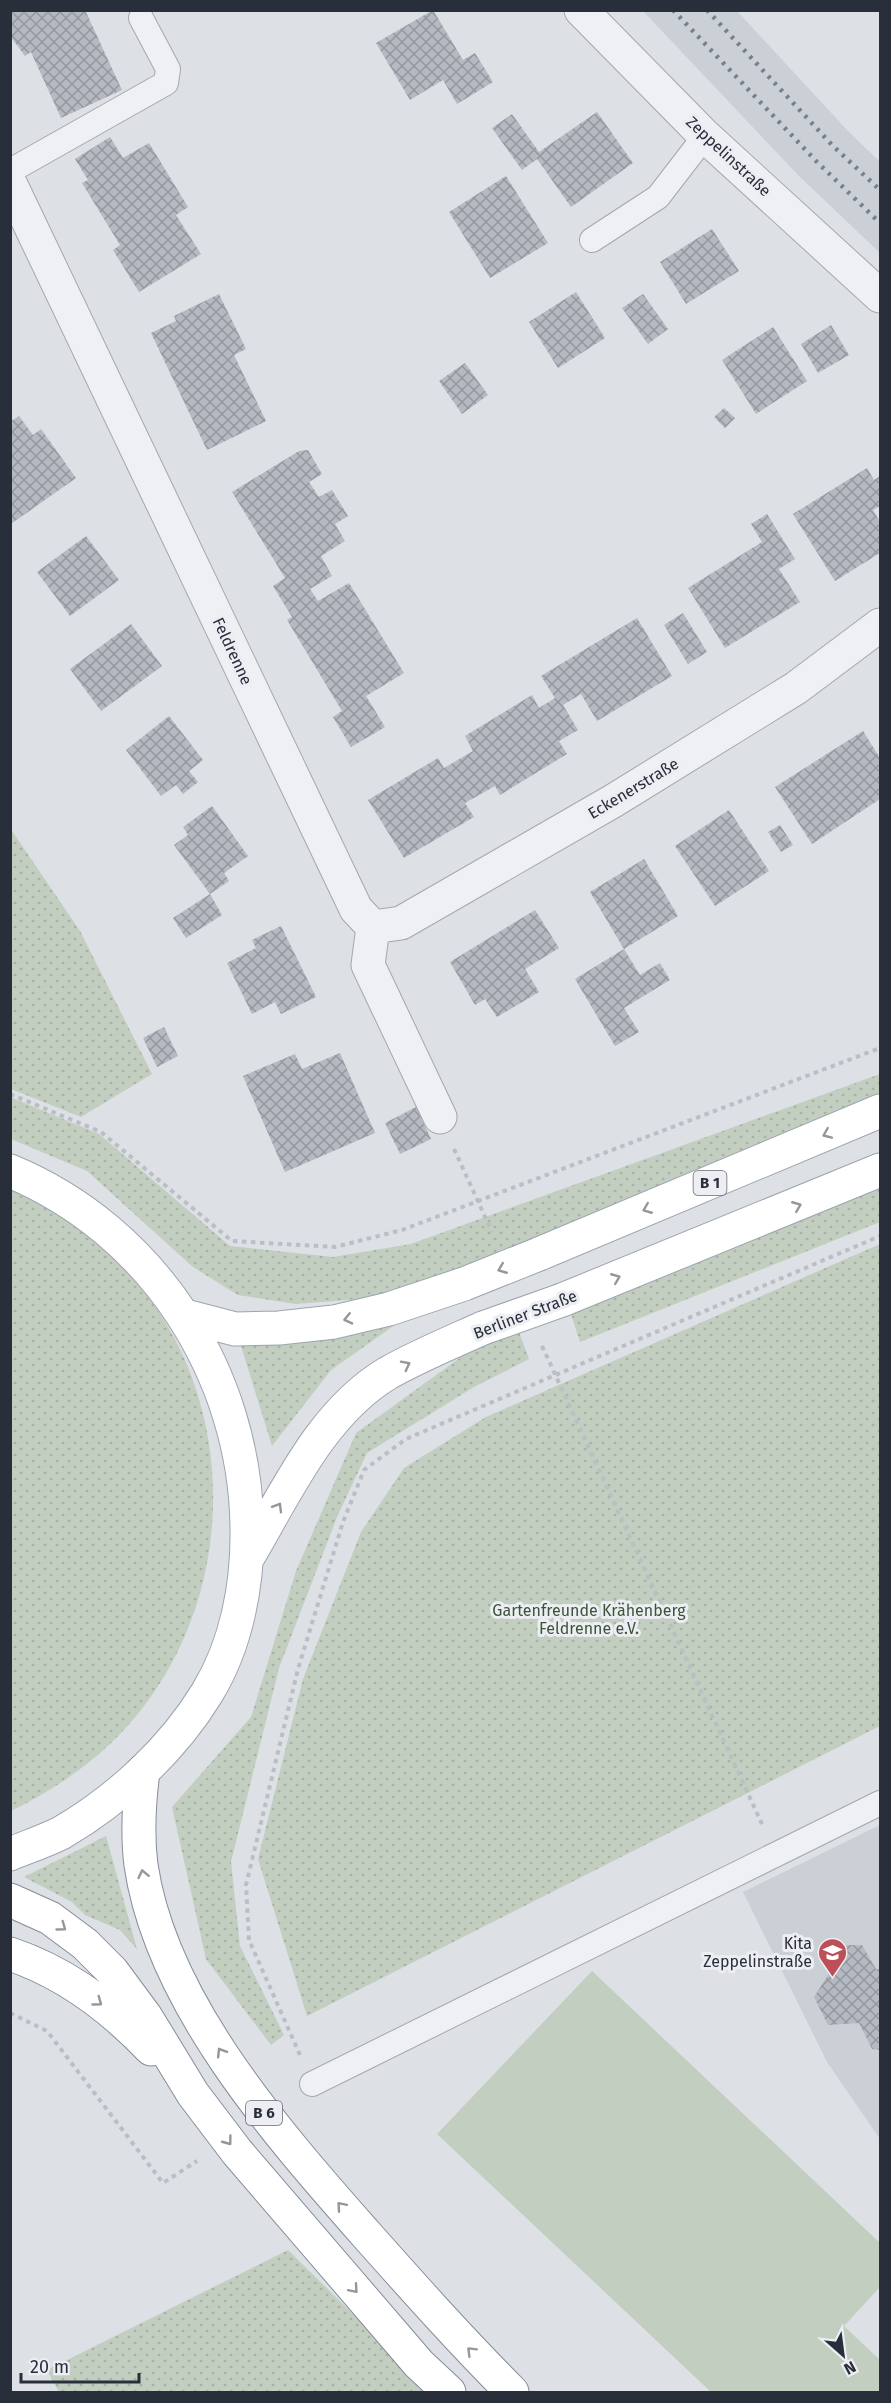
<svg xmlns="http://www.w3.org/2000/svg" width="891" height="2403" font-family="'Fira Sans',sans-serif">
  <style>
    .built { fill: #cbcfd6 }
    .grass { fill: url(#grass-dots) }
    .pitch { fill: #c2cebf }
    .building { fill: url(#building-cross-hatch) }
    .lines { fill: none; stroke-linecap: round; stroke-linejoin: round }
    .service-casing { stroke: #a3a7ae; stroke-width: 26 }
    .minor-casing { stroke: #a3a7ae; stroke-width: 35 }
    .primary-casing { stroke: #9ea4af; stroke-width: 35 }
    .trunk-casing { stroke: #868d9a; stroke-width: 35 }
    .path { stroke: #bbbec4; stroke-width: 4; stroke-dasharray: 4.5 4.5; stroke-linecap: butt }
    .service { stroke: #eff0f4; stroke-width: 24 }
    .minor { stroke: #eff0f4; stroke-width: 33 }
    .primary { stroke: #fff; stroke-width: 33 }
    .trunk { stroke: #fff; stroke-width: 33 }
    .rail { stroke: #787f8d; stroke-width: 4.5; stroke-dasharray: 3 6; stroke-linecap: butt }
    .primary-bridge-casing { stroke: #9ea4af; stroke-width: 35; stroke-linecap: butt }
    .primary-bridge { stroke: #fff; stroke-width: 33 }
    .oneway { stroke: #94969c }
    .labels { text-anchor: middle; stroke-width: 6; stroke-linejoin: round; paint-order: stroke }
    .shield { fill: #eceef3; stroke: #636872; stroke-width: 1.5 }
    .shield-label { font-size: 15px; font-weight: bold; fill: #282e3a }
    .street-label { font-size: 16px; fill: #282e3a; stroke: #eceef3 }
    .park-label { font-size: 16px; fill: #3b5437; stroke: #eceef3 }
    .poi-label { font-size: 16px; fill: #282e3a; stroke: #eceef3; text-anchor: end }
  </style>
  <defs>
    <pattern id="grass-dots" width="8" height="8" patternUnits="userSpaceOnUse" patternTransform="scale(1.5)"><rect width="8" height="8" fill="#c2cebf"/><path d="M2 2h.1M6 6h.1" fill="none" stroke="#a7b1a5" stroke-width="1.8" stroke-linecap="round"/></pattern>
    <pattern id="building-cross-hatch" width="8" height="8" patternUnits="userSpaceOnUse" patternTransform="scale(1.5)"><rect width="8" height="8" fill="#b5b9c1"/><path d="M0 0l8 8M0 8l8-8" fill="none" stroke="#93979e"/></pattern>
  </defs>
  <rect width="100%" height="100%" fill="#dde0e5"/>
  <!-- built -->
  <path class="built" d="M643 11H737L848 131 880 162V253L798 175Z
    M880 1825V2139L827 2062 743 1892Z"/>
  <!-- grass -->
  <path class="grass" d="M10 828 80 931 152 1074 81 1117 11 1089Z
    M880 1074V1111L585 1227 372 1298 296 1304 238 1295 193 1267 87 1171 11 1139 10 1097 99 1134 230 1246 333 1257 411 1244Z
    M11 1187C63 1216 104 1241 142 1289 236 1406 236 1582 147 1702 112 1750 64 1785 11 1811Z
    M880 1187V1222L580 1342 570 1311Z
    M880 1244V1726L307 2016 258 1859 303 1679 361 1532 404 1468 486 1417Z
    M406 1317 331 1370 272 1446 241 1346Z
    M519 1332 529 1359 474 1387 367 1453 337 1517 279 1668 231 1862 240 1946 284 2035 271 2045 206 1959 172 1807 251 1717 296 1571 356 1433 475 1347Z
    M106 1836 137 1949 120 1930 85 1915 72 1902 24 1877Z
    M288 2250 432 2392H59L47 2370Z"/>
  <!-- pitch -->
  <path class="pitch" d="M592 1971 880 2243V2287L844 2326 880 2360V2392H711L437 2134Z"/>
  <!-- building -->
  <path class="building" d="M10 10H85L122 90 61 118 31 52 25 56 10 36Z
    M433 10 463 60 475 53 493 82 457 104 443 80 410 100 376 43Z
    M597 112 633 163 571 207 537 159 522 170 492 128 512 114 539 152Z
    M110 137 123 158 149 143 188 207 176 215 201 254 139 292 113 250 120 245 82 183 88 180 75 159Z
    M506 176 548 243 490 278 449 212Z
    M712 229 739 271 686 304 660 262Z
    M576 292 605 338 558 368 529 322Z
    M219 294 246 349 234 355 266 421 207 450 151 333 176 321 174 316Z
    M643 294 668 329 648 344 622 308Z
    M831 325 849 355 818 373 801 344Z
    M773 327 807 381 756 414 722 360Z
    M465 363 488 395 462 414 439 381Z
    M724 408 735 418 725 428 714 417Z
    M19 416 33 435 41 429 76 478 11 524 10 422Z
    M308 450 322 474 309 482 319 497 332 490 348 516 335 524 345 541 321 556 332 576 310 589 318 601 349 583 404 673 366 696 385 727 351 747 333 717 342 711 287 620 292 617 273 586 285 578 232 492 299 451Z
    M867 468 874 480 880 476V506L873 510 880 522V553L835 581 793 514Z
    M767 514 795 559 779 569 800 602 725 648 688 588 762 542 751 524Z
    M86 536 119 580 70 616 37 572Z
    M683 613 707 652 688 664 664 625Z
    M637 618 672 676 597 721 581 694 563 705 578 730 559 741 567 754 500 795 495 786 465 803 474 817 404 858 368 800 438 758 444 768 473 751 465 736 532 695 539 708 555 698 541 676Z
    M131 624 162 666 101 711 70 669Z
    M169 716 203 760 189 771 198 782 183 794 176 785 161 796 126 750Z
    M863 731 880 758V799L812 844 775 787Z
    M212 806 248 856 224 873 229 881 210 894 174 845 188 835 183 827Z
    M729 810 769 871 715 906 675 846Z
    M780 825 793 845 781 852 768 832Z
    M644 859 678 916 624 949 590 892Z
    M210 894 222 915 186 938 173 918Z
    M535 910 559 948 525 969 539 992 497 1017 485 999 475 1005 450 962Z
    M281 926 316 997 281 1014 275 1002 252 1014 227 963 256 948 252 940Z
    M624 949 640 975 660 963 670 980 624 1008 639 1032 615 1046 575 979Z
    M164 1027 178 1056 157 1067 143 1038Z
    M340 1053 375 1133 285 1172 243 1076 295 1054 302 1069Z
    M416 1107 431 1139 400 1154 385 1123Z
    M832 1945H862L876 1969H880V2050L872 2049 859 2023 828 2025 814 1997 830 1972 823 1959Z"/>
  <g class="lines">
    <defs>
      <path id="service" d="M10 171 166 83 168 69 141 18
        M592 240 658 197 705 136
        M312 2084 880 1803"/>
      <path id="minor" d="M581 10 705 136 880 296
        M10 183 356 909 373 927
        M373 927 401 923 613 801 796 688 880 625
        M373 927 368 965 440 1117"/>
      <path id="primary" d="M10 1171C154 1231 245 1374 247 1527 248 1584 237 1644 207 1693 173 1749 118 1800 61 1833 45 1841 27 1847 10 1854
        M539 1254 880 1111
        M562 1300 880 1170
        M185 1316 235 1329 279 1328 334 1322 389 1309 464 1284
        M248 1557C286 1493 321 1413 388 1373 418 1356 452 1342 483 1328"/>
      <path id="trunk" d="M143 1771C139 1802 137 1834 141 1865 161 2002 277 2133 365 2233 413 2287 461 2341 512 2392
        M10 1900 50 1918 85 1944 112 1971 146 2017 193 2094 237 2152 419 2364 449 2392
        M10 1954C64 1972 112 2008 151 2049"/>
    </defs>
    <!-- service casing -->
    <use href="#service" class="service-casing"/>
    <!-- minor casing -->
    <use href="#minor" class="minor-casing"/>
    <!-- primary casing -->
    <use href="#primary" class="primary-casing"/>
    <!-- trunk casing -->
    <use href="#trunk" class="trunk-casing"/>
    <!-- path -->
    <path class="path" d="M10 1094 101 1132 232 1241 335 1247 402 1230 880 1048
      M454 1149 492 1232
      M542 1346 762 1824
      M10 2013 47 2031 163 2183 197 2161
      M300 2055 249 1940 246 1885 298 1669 343 1522 364 1470 406 1439 880 1236"/>
    <!-- service -->
    <use href="#service" class="service"/>
    <!-- minor -->
    <use href="#minor" class="minor"/>
    <!-- primary -->
    <use href="#primary" class="primary"/>
    <!-- trunk -->
    <use href="#trunk" class="trunk"/>
    <!-- rail -->
    <path class="rail" d="M673 10 817 162 880 223
      M707 10 833 146 880 190"/>
    <defs>
      <path id="primary-bridge" d="M464 1284 539 1254
        M483 1328 562 1300"/>
    </defs>
    <!-- primary-bridge casing -->
    <use href="#primary-bridge" class="primary-bridge-casing"/>
    <!-- primary-bridge -->
    <use href="#primary-bridge" class="primary-bridge"/>
  </g>
  <!-- one-way arrows -->
  <defs><path id="oneway-chevron" d="M-2-3.5L2.5 0L-2 3.5" fill="none" stroke-width="1.6" stroke-linecap="round" stroke-linejoin="round" transform="scale(1.5)"/></defs>
  <g class="oneway">
    <use href="#oneway-chevron" transform="translate(827 1134) rotate(157)"/>
    <use href="#oneway-chevron" transform="translate(797 1206) rotate(-22)"/>
    <use href="#oneway-chevron" transform="translate(647 1209) rotate(158)"/>
    <use href="#oneway-chevron" transform="translate(502 1269) rotate(158)"/>
    <use href="#oneway-chevron" transform="translate(616 1278) rotate(-22)"/>
    <use href="#oneway-chevron" transform="translate(348 1319) rotate(167)"/>
    <use href="#oneway-chevron" transform="translate(406 1365) rotate(-27)"/>
    <use href="#oneway-chevron" transform="translate(278 1507) rotate(-59)"/>
    <use href="#oneway-chevron" transform="translate(143 1874) rotate(-102)"/>
    <use href="#oneway-chevron" transform="translate(62 1927) rotate(36)"/>
    <use href="#oneway-chevron" transform="translate(98 2002) rotate(36)"/>
    <use href="#oneway-chevron" transform="translate(221 2052) rotate(-122)"/>
    <use href="#oneway-chevron" transform="translate(228 2141) rotate(53)"/>
    <use href="#oneway-chevron" transform="translate(341 2206) rotate(-131)"/>
    <use href="#oneway-chevron" transform="translate(354 2289) rotate(49)"/>
    <use href="#oneway-chevron" transform="translate(471 2351) rotate(-135)"/>
  </g>
  <!-- icons -->
  <defs>
    <symbol id="school-pin" viewBox="-11 -11 22 30"><path d="M0 17L-7.5 6A9.5 9.5 0 1 1 7.5 6Z" fill="#bd4f58" stroke="#eceef3"/><path d="M0-5L7-2L0 1L-7-2ZM-4 1L0 2.5L4 1V4Q0 6-4 4Z" fill="#fff"/></symbol>
  </defs>
  <g fill-rule="evenodd">
    <use href="#school-pin" x="816" y="1936" width="33" height="45"/>
  </g>
  <g class="labels">
    <!-- shield labels -->
    <g class="shield">
      <rect x="693.5" y="1171" width="33" height="24" rx="4.5"/>
      <rect x="246" y="2101" width="36" height="24" rx="4.5"/>
    </g>
    <g class="shield-label">
      <text x="710" y="1188">B 1</text>
      <text x="264" y="2118">B 6</text>
    </g>
    <!-- street labels -->
    <g class="street-label">
      <text transform="translate(729 156) rotate(43)" y="6">Zeppelinstraße</text>
      <text transform="translate(233 651) rotate(65)" y="6">Feldrenne</text>
      <text transform="translate(633 788) rotate(-31)" y="6">Eckenerstraße</text>
      <text transform="translate(525 1314) rotate(-21)" y="6">Berliner Straße</text>
    </g>
    <!-- park labels -->
    <g class="park-label">
      <text x="589" y="1616">Gartenfreunde Krähenberg<tspan x="589" dy="18">Feldrenne e.V.</tspan></text>
    </g>
    <!-- poi labels -->
    <g class="poi-label">
      <text x="812" y="1949">Kita<tspan x="812" dy="18">Zeppelinstraße</tspan></text>
    </g>
  </g>
  <!-- border -->
  <rect width="891" height="2403" fill="none" stroke="#282e3a" stroke-width="24"/>
  <!-- north arrow -->
  <g transform="translate(843 2355) rotate(152)" stroke="#eceef3" stroke-width="4.5" paint-order="stroke">
  <path d="M0-4.5L10 22L0 15L-10 22Z" fill="#282e3a"/>
  <text y="-9" font-size="16" font-weight="bold" text-anchor="middle" fill="#282e3a">N</text>
  </g>
  <!-- scale -->
  <path d="M21 2373v9h118v-9" fill="none" stroke="#282e3a" stroke-width="3"/>
  <text x="30" y="2373" font-size="18" fill="#282e3a" stroke="#eceef3" stroke-width="4.5" paint-order="stroke">20 m</text>
</svg>
